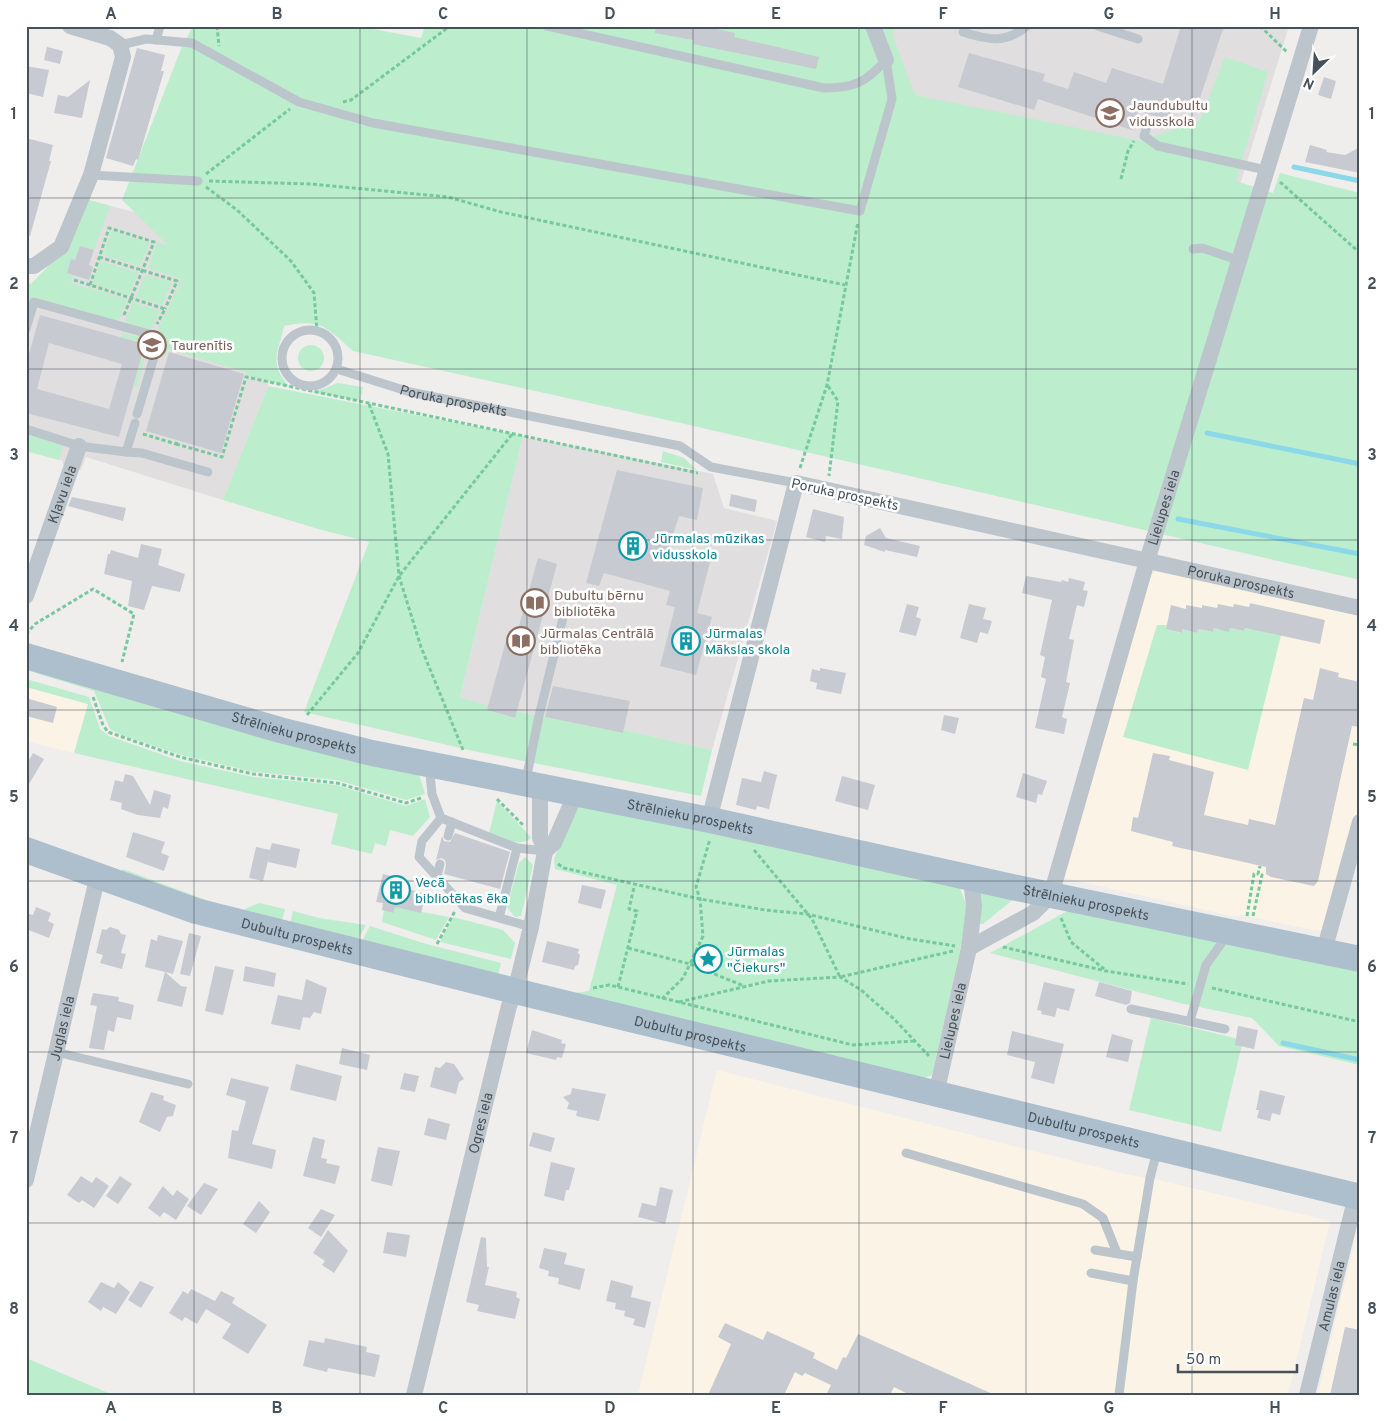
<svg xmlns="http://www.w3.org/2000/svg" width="1386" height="1421" font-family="Overpass,sans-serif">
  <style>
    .commercial { fill: #fbf4e6 }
    .education { fill: #e1dedf }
    .green { fill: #bcedcd }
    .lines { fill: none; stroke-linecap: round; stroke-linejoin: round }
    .stream { stroke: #8ad8e8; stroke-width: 5 }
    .building { fill: #c7cad0; fill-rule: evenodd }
    .path { stroke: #75c99d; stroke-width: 3; stroke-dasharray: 4 2.5; stroke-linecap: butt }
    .lane { stroke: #bcc5cc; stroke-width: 9 }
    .street { stroke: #bcc5cc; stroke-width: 16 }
    .primary { stroke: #adbecc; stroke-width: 26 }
    .grid { fill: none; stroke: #46515a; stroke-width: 1; stroke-opacity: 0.55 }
    .labels { text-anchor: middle; stroke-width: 5; stroke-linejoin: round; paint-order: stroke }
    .education-label { font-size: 14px; fill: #785e54; stroke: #fff; text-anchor: start }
    .street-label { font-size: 14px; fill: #46515a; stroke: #fff }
    .culture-label { font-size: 14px; fill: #0d838f; stroke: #fff; text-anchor: start }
    .neatline { fill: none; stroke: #46515a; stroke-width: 2 }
    .grid-label { font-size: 16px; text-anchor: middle; font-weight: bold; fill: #46515a }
  </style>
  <rect width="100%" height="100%" fill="#f0eded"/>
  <!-- commercial -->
  <path class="commercial" d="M1159 569 1360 614V805L1324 930H1313L1243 915 1232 916 1065 878 1151 574Z
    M26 687 88 704 74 753 26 741Z
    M717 1070 1128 1175 1150 1178 1330 1221 1288 1395H638Z
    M1360 1222V1395H1318L1325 1363Z"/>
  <!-- education -->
  <path class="education" d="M880 26H1289L1236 198 905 108Z
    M89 200 303 257 268 386 223 500 86 457 81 470 63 465V461L26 451V283L33 284 68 246Z
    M523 436 713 474 724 508 777 521 712 750 624 730 623 733 517 711 515 718 487 710 460 697Z"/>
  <!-- green -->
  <path class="green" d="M193 26H357L421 38 425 26H898L892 34 915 95 1141 141 1200 120 1225 57 1268 72 1236 181 1273 193 1280 173 1360 193V578L1356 579 685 424 353 351C327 328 321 318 284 326 277 352 269 366 290 387L246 375V372L167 349 165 356 159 354 156 334 182 279 148 268 157 242 169 246 122 200 181 49Z
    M89 200 110 206 94 250 80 246 75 260 71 259 67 273 73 275 71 283 127 299 118 322 34 297 26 307V289L68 246Z
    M111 231 150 243 140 266 103 255Z
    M100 261 138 273 129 295 93 284Z
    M145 275 172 282 162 305 136 297Z
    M133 302 160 311 151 330 125 322Z
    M122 333 146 338 149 343 137 387 134 386 146 343 121 337Z
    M298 358a13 13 0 1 1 26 0a13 13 0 1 1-26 0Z
    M337 383 363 387 360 401 311 392 326 388Z
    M268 386 523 436 460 697 488 706 487 710 514 718 516 711 623 733 624 730 712 750 701 796 478 752 304 712 369 542 318 529 223 500Z
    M26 433 63 444 59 460 26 451Z
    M663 451 684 458 697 470 661 462Z
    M1157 625H1167L1166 629 1181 633 1182 629 1197 633 1198 629 1213 632 1214 628 1228 631 1230 628 1244 631 1245 628 1281 635 1248 770 1123 737Z
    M26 664 418 771 425 794 406 800 337 780 254 772 181 755 121 735 110 729 94 691 26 670Z
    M26 679 89 697 100 729 109 736 180 761 253 777 336 785 406 806 425 799 430 817 413 836 390 830 386 846 375 843 372 854 331 844 338 814 74 753 88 704 26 687Z
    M497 801 529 835 531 838C521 848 500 838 489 833Z
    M587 802 957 881 967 907 963 938 932 1075 919 1080 574 993 589 991 617 885 555 869 554 859 576 808Z
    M525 857 533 865 521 916 515 917 507 907 519 863Z
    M123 869 238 912 259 903 285 909 281 925 210 906 118 874Z
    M979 892 1015 898 983 924H978Z
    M395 907 449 917 436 940 382 922 384 910 394 913Z
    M1071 909 1360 972V1065L1279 1046 1252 1018 1180 1003 990 953Z
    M293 911 319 918 366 925 356 943 289 928Z
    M453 917 503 930 515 943 511 959 440 942Z
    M370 926 423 943 501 963 497 979 360 945Z
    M1151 1018 1243 1040 1221 1132 1129 1110Z
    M26 1358 113 1395H26Z"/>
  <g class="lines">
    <!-- stream -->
    <path class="stream" d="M1294 167 1360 181
      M1207 433 1360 464
      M1178 519 1360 554
      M1283 1043 1360 1060"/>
  </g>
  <!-- building -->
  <path class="building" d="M656 26H702L735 33 734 37 819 57 816 69 693 44V40L655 33Z
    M1181 26H1224L1195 113 1173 106 1168 120 1138 111 1132 130 1038 99 1034 110 958 87 969 53 1045 74 1043 81 1068 89 1074 72 1106 83 1112 68 1163 84Z
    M47 47 63 51 60 64 44 60Z
    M137 48 165 55 161 71H164L138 160 136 159 133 166 106 158Z
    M26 66 49 70 43 97 26 93Z
    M1324 77 1336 81 1331 99 1318 95Z
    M90 80 82 118 54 113 58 95 68 97Z
    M26 138 53 145 49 161H51L30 236 26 235Z
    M1310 145 1327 150 1326 152 1345 155 1360 147V173L1305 162Z
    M80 246 94 250 89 265 93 267 89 280 67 273 71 259 75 260Z
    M40 315 145 344 119 437 26 413V365ZM49 343 122 364 109 409 37 389Z
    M169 352 244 374 221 453 146 431Z
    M617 470 703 488 697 520 679 516 668 551 710 562 697 613 712 617 696 675 660 666 675 607 666 605 670 591 604 573 599 586 586 583Z
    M731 494 757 500 755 512 729 506Z
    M72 497 126 508 123 521 68 506Z
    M813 509 844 517 842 539 826 536 825 542 806 537Z
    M880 528 886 538 920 546 917 557 885 550V552L864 545 866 536Z
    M141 544 162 549 158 565 185 574 180 592 152 586 144 610 128 606 132 581 104 574 108 554H110L111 550 138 558Z
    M538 558 557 564 515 718 487 710 509 630 517 633Z
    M1026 576 1061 582 1062 580 1068 582 1069 578 1085 582 1083 590 1088 591 1084 607 1077 605 1069 639 1074 640 1066 682 1070 683 1062 717 1067 719 1064 734 1035 728 1046 679 1041 677 1045 657 1040 655 1052 600 1022 593Z
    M1250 603 1325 620 1320 644 1245 628 1244 631 1230 628 1229 632 1214 628 1213 632 1198 629 1197 633 1182 629V633L1166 629 1171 605 1186 609V605L1202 608V605L1217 608 1218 604 1233 607 1234 604 1249 607Z
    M907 604 919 607 916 617 921 619 916 636 899 632Z
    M969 604 986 608 983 619 992 621 988 634 980 632 977 643 960 638Z
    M820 668 846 673 841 694 816 689 817 683 810 681 812 669 820 671Z
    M1320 668 1339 673 1338 677 1360 682V727L1352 726 1318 881 1314 886 1271 877 1266 874V867L1172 846 1173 842 1131 831 1133 817 1138 818 1153 753 1170 756 1169 760 1214 772 1204 815 1248 825 1249 819 1275 825 1304 698 1313 700Z
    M553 686 630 701 623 733 545 717Z
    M26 698 57 707 53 723 26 716Z
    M944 715 959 718 955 734 941 730Z
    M33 753 44 759 26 789V765Z
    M764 771 777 775 769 809 757 806 756 810 736 805 742 778 761 782Z
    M1023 773 1047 781 1042 795 1038 794 1036 803 1016 797Z
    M125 774 133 776 150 805 154 790 171 795 168 809 163 807 160 818 138 815 121 809 122 803 110 800 115 780 123 782Z
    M842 776 875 785 868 810 835 801Z
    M133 832 165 842 161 853 169 856 164 871 126 857Z
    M455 833 510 852 500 889 444 874 446 865 445 860 441 858 436 860 442 836 444 841 450 842Z
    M272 843 300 849 296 868 268 862 270 853 263 881 249 878 256 847 270 850Z
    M383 874 402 879 400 887 426 894 421 913 395 907 394 913 382 910 383 903 376 902Z
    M582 885 606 890 601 909 578 903Z
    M36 907 51 913 48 921 54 924 49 938 26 929V913L33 915Z
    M110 927 119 930 121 934 126 935 121 953 126 954 122 969 100 963 103 955 96 953 102 929 106 930Z
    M189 933 201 936 190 976 180 974Z
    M158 935 183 941 173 974 145 967 151 939 157 941Z
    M547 941 579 949 578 953 580 955 578 965 575 966 574 970 542 962Z
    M215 966 234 970 223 1015 205 1011Z
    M245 966 276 973 274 987 243 981Z
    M165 972 181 986 187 987 182 1007 157 1001Z
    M306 979 327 988 321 1014 314 1012 310 1018 303 1017 300 1030 271 1024 278 995 302 1000Z
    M1044 982 1075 989 1069 1011 1057 1008 1055 1017 1041 1014 1042 1011 1037 1010Z
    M1099 982 1132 991 1130 1003 1126 1005 1095 996Z
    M93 993 119 997 118 1001 134 1005 131 1020 117 1017 114 1032 108 1030 104 1050 89 1048 97 1006 90 1005Z
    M1238 1026 1258 1030 1254 1049 1235 1045Z
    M532 1030 562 1040 561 1043 566 1044 562 1058 557 1057 556 1060 526 1053Z
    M1012 1031 1064 1044 1054 1084 1031 1078 1035 1062 1007 1055Z
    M1112 1034 1133 1040 1128 1062 1106 1057Z
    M342 1048 370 1055 367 1070 339 1064Z
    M446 1062 454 1064 464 1079 459 1082 456 1094 430 1087 435 1067 440 1068Z
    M296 1064 342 1076 336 1101 290 1090Z
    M404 1073 419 1076 415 1092 400 1089Z
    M231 1078 269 1087 252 1144 276 1150 272 1169 228 1158 232 1130 238 1131 246 1101 226 1095Z
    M572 1088 606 1094 599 1121 576 1116 577 1111 567 1109 569 1103 563 1097 571 1094Z
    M1260 1090 1285 1096 1280 1115 1272 1113 1270 1121 1257 1118 1259 1110H1256Z
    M151 1092 164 1096 163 1100 176 1105 173 1116 167 1117 160 1132 139 1122Z
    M428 1118 450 1124 446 1140 424 1135Z
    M533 1132 555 1138 551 1152 529 1146Z
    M313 1137 325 1140 321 1158 327 1159 326 1163 340 1166 335 1184 303 1176Z
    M378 1147 400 1151 392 1186 371 1181Z
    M551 1162 575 1168 569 1190H566L564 1201 544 1196Z
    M81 1176 92 1183 96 1177 109 1186 94 1208 82 1200 79 1203 67 1195Z
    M120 1176 132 1184 118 1204 106 1196Z
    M204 1183 218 1189 201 1215 187 1206Z
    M163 1186 173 1196 177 1190 189 1199 176 1220 164 1212 160 1217 148 1208Z
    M660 1187 673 1190 665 1224 638 1217 642 1203 656 1206Z
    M259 1201 270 1212 256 1233 243 1224Z
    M321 1209 335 1215 321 1237 308 1228Z
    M328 1230 348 1251 334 1273 322 1265 325 1261 313 1253Z
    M387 1232 410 1235 406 1257 383 1253Z
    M481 1237 486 1238 487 1267H489L485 1285 517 1292 516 1297 520 1299 515 1319 477 1311 479 1305 466 1302Z
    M544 1248 567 1253 564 1264 585 1269 580 1290 558 1284 559 1278 548 1276 549 1271 539 1268Z
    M611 1280 633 1286 631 1297 651 1302 645 1328 633 1325 635 1319 624 1316 625 1311 615 1309 616 1303 606 1301Z
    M140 1281 154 1287 141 1308 128 1300Z
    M101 1282 114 1288 118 1282 130 1292 116 1314 103 1307 101 1311 88 1302Z
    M191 1289 215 1301 221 1291 235 1298 232 1303 267 1325 248 1354 222 1338 231 1324 206 1309 197 1324 185 1317 182 1321 169 1313 183 1291 188 1294Z
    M725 1323 763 1340 767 1331 815 1353 813 1358 837 1370 843 1357 846 1358 858 1334 995 1395H910L894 1387 890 1395H826L831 1385 805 1373 802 1376 795 1372 784 1395H708L731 1344 718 1337Z
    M1345 1327 1360 1330V1395H1330Z
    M325 1338 367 1347 366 1352 380 1355 375 1377 328 1368 327 1372 303 1366 309 1340 324 1343Z"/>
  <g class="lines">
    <!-- path -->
    <path class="path" d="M217 26 219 46
      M1260 26 1287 52
      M343 102 351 100 450 26
      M206 174 290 109
      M1121 179 1128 151 1134 141
      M209 181 311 184 448 197 501 212 845 285
      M1280 182 1360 253
      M206 187 237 210 291 261 314 293 317 331
      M99 257 177 281 165 309
      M74 280 90 285
      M124 315C134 291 144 266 154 242L109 228 90 285 165 309 157 324
      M828 386 838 401 829 476
      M369 404 388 454 399 576 421 647 463 750
      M143 434 176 444 177 441
      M176 444 222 457 246 377 698 473
      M800 468 827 385 858 222
      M26 634 35 624 93 589 134 614 122 662
      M93 697 103 725 108 732 180 757 253 774 337 783 406 803 421 798
      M307 715 358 653 399 576 513 433
      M1353 744 1360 745
      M497 799 524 826
      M754 850 812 919 840 977 953 951
      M558 864 564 868 700 899 765 910 807 914 910 939 955 946
      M1247 916 1254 874H1258
      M1253 916 1262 875 1258 874 1260 866
      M1061 918 1071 942 1104 969
      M437 944 455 911
      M1003 947 1106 971 1188 984
      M628 948 690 964 703 936 700 899 696 887 710 839
      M618 987 637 911 629 909 635 883
      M593 988 609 985 618 987 853 1045 914 1041
      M1212 988 1360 1022
      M662 999 683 978 690 964 744 986
      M679 1002 769 981 840 977 861 990 894 1019 929 1056"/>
    <!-- lane -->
    <g class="lane">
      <path d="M547 26 824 88C855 88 866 82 886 60"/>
      <path d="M1098 26 1138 39"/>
      <path d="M963 32C988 40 1005 44 1027 26"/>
      <path d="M156 40 160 26"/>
      <path d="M120 45 146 39 192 43 299 102 373 123 860 211 892 99 886 60"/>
      <path d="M1148 123 1144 136 1158 146 1266 170"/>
      <path d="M91 175 198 181"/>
      <path d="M1193 249 1202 248 1238 260"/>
      <path d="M26 329 34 302 160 337 137 414"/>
      <circle cx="310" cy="358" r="28"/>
      <path id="s1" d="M337 369 410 392 680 446 711 467 796 483"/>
      <path d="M26 429 79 446 126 452 135 423"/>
      <path d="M126 452 142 453 208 472"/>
      <path d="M429 765 432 794 441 818 517 848 545 851"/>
      <path d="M526 780 539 716 564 614"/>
      <path d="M441 818 422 841 419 857 465 908 531 927"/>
      <path d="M448 836 452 822"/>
      <path d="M437 876 440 864"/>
      <path d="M499 918 517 848"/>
      <path d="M1131 1009 1225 1029"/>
      <path d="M1190 1021 1206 965 1228 934"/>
      <path d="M56 1052 188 1084"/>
      <path d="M906 1153 1083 1204 1103 1218 1117 1253"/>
      <path d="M1095 1250 1137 1257"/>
      <path d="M1091 1273 1133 1281"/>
      <path d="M1119 1395 1133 1281 1150 1178 1157 1151"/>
    </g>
    <!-- street -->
    <g class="street">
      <path d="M873 26 886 60"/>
      <path d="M26 266H34L61 247 91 175 123 57 120 45 110 38 70 26"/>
      <path id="s2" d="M26 596 79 446"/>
      <path id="s3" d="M709 820 796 483 1360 608"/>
      <path d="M545 851 554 843 576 793"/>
      <path id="s4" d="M969 948 1033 913 1051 895 1147 561 1311 26"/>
      <path d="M1324 951 1360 822"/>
      <path id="s5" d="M936 1094 969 948 974 907 971 878"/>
      <path id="s6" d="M26 1180 98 875"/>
      <path id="s7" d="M414 1395 509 1006 515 991 531 927 544 857 545 851 540 838V786"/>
      <path id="s8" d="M1307 1395 1356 1196"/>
    </g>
    <!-- primary -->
    <g class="primary">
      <path id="s9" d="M26 656 280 730 372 753 715 821 1012 887 1360 959"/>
      <path id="s10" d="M26 850 196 911 515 991 1360 1197"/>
    </g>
  </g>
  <!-- grid -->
  <path class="grid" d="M194 26V1395M360 26V1395M527 26V1395M693 26V1395M859 26V1395M1026 26V1395M1192 26V1395M26 198H1360M26 369H1360M26 540H1360M26 710H1360M26 881H1360M26 1052H1360M26 1223H1360"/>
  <!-- icons -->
  <defs>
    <symbol id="school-ring" viewBox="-11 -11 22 22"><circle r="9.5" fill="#fff" stroke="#8d6e63" stroke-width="1.5"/><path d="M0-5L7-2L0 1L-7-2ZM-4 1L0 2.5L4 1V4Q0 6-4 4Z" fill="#8d6e63"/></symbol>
    <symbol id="building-ring" viewBox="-11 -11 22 22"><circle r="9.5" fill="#fff" stroke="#0f9aa8" stroke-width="1.5"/><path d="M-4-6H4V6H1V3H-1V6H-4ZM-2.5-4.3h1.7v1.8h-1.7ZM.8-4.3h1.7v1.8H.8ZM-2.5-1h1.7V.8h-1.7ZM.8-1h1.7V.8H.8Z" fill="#0f9aa8"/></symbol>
    <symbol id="library-ring" viewBox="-11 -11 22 22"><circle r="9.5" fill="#fff" stroke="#8d6e63" stroke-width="1.5"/><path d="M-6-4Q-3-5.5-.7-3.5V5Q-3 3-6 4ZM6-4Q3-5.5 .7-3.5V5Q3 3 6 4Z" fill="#8d6e63"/></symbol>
    <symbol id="sight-ring" viewBox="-11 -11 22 22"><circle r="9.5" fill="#fff" stroke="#0f9aa8" stroke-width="1.5"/><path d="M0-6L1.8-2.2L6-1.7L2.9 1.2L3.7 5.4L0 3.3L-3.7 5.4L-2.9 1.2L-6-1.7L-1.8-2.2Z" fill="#0f9aa8"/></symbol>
  </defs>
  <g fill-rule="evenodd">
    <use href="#school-ring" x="1094" y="97" width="32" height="32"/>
    <use href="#school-ring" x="136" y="329" width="32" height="32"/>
    <use href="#building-ring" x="617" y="530" width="32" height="32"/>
    <use href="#library-ring" x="519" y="587" width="32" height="32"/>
    <use href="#library-ring" x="505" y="625" width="32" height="32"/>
    <use href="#building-ring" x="670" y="625" width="32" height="32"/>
    <use href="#building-ring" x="380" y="874" width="32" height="32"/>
    <use href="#sight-ring" x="692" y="943" width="32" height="32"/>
  </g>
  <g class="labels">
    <!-- education labels -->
    <g class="education-label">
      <text x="1129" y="110">Jaundubultu<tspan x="1129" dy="16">vidusskola</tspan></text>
      <text x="171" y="350">Taurenītis</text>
      <text x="554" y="600">Dubultu bērnu<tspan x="554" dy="16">bibliotēka</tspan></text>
      <text x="540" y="638">Jūrmalas Centrālā<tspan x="540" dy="16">bibliotēka</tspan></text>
    </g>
    <!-- street labels -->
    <g class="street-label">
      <text dy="5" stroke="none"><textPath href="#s1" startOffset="121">Poruka prospekts</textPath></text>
      <text transform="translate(845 494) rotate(12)" y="5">Poruka prospekts</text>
      <text dy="5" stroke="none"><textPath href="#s2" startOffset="108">Kļavu iela</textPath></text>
      <text dy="5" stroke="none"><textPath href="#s4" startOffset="502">Lielupes iela</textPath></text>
      <text dy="5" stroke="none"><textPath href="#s3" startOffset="804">Poruka prospekts</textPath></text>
      <text dy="5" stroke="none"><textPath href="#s9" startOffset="279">Strēlnieku prospekts</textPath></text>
      <text dy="5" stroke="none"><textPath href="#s9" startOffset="684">Strēlnieku prospekts</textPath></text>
      <text dy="5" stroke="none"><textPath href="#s9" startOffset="1089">Strēlnieku prospekts</textPath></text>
      <text dy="5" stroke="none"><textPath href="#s10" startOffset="285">Dubultu prospekts</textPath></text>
      <text dy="5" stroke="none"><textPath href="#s5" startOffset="75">Lielupes iela</textPath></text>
      <text dy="5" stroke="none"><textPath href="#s6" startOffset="156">Juglas iela</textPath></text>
      <text dy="5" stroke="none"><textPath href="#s10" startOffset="690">Dubultu prospekts</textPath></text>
      <text dy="5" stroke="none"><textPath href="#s7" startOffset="280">Ogres iela</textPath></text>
      <text dy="5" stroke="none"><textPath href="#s10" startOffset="1095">Dubultu prospekts</textPath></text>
      <text dy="5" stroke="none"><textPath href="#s8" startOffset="102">Amulas iela</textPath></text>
    </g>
    <!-- culture labels -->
    <g class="culture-label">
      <text x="652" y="543">Jūrmalas mūzikas<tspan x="652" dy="16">vidusskola</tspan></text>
      <text x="705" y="638">Jūrmalas<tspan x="705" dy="16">Mākslas skola</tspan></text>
      <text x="415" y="887">Vecā<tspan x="415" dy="16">bibliotēkas ēka</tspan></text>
      <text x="727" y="956">Jūrmalas<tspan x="727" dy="16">"Čiekurs"</tspan></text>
    </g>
  </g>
  <!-- border -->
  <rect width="1386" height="1421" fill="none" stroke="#ffffff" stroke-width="55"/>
  <!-- north arrow -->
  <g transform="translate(1314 72) rotate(205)" stroke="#ffffff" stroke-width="4" paint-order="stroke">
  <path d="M0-4L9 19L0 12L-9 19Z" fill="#46515a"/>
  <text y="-8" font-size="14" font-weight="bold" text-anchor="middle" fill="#46515a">N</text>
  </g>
  <!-- scale -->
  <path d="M1178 1364v8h119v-8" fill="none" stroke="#46515a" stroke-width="2.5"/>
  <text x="1186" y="1364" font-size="15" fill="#46515a" stroke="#ffffff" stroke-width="4" paint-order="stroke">50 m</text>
  <rect x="28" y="28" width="1330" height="1366" class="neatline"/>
  <g class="grid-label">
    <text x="111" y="19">A</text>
    <text x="277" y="19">B</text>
    <text x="443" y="19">C</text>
    <text x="610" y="19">D</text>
    <text x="776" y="19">E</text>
    <text x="943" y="19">F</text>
    <text x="1109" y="19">G</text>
    <text x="1275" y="19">H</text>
    <text x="14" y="119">1</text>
    <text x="1372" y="119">1</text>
    <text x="14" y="289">2</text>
    <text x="1372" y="289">2</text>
    <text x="14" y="460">3</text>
    <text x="1372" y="460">3</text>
    <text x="14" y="631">4</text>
    <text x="1372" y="631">4</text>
    <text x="14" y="802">5</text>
    <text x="1372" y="802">5</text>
    <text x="14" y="972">6</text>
    <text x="1372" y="972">6</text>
    <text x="14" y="1143">7</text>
    <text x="1372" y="1143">7</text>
    <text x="14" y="1314">8</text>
    <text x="1372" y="1314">8</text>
    <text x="111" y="1413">A</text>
    <text x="277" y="1413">B</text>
    <text x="443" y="1413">C</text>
    <text x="610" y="1413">D</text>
    <text x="776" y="1413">E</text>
    <text x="943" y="1413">F</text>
    <text x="1109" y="1413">G</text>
    <text x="1275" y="1413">H</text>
  </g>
</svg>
